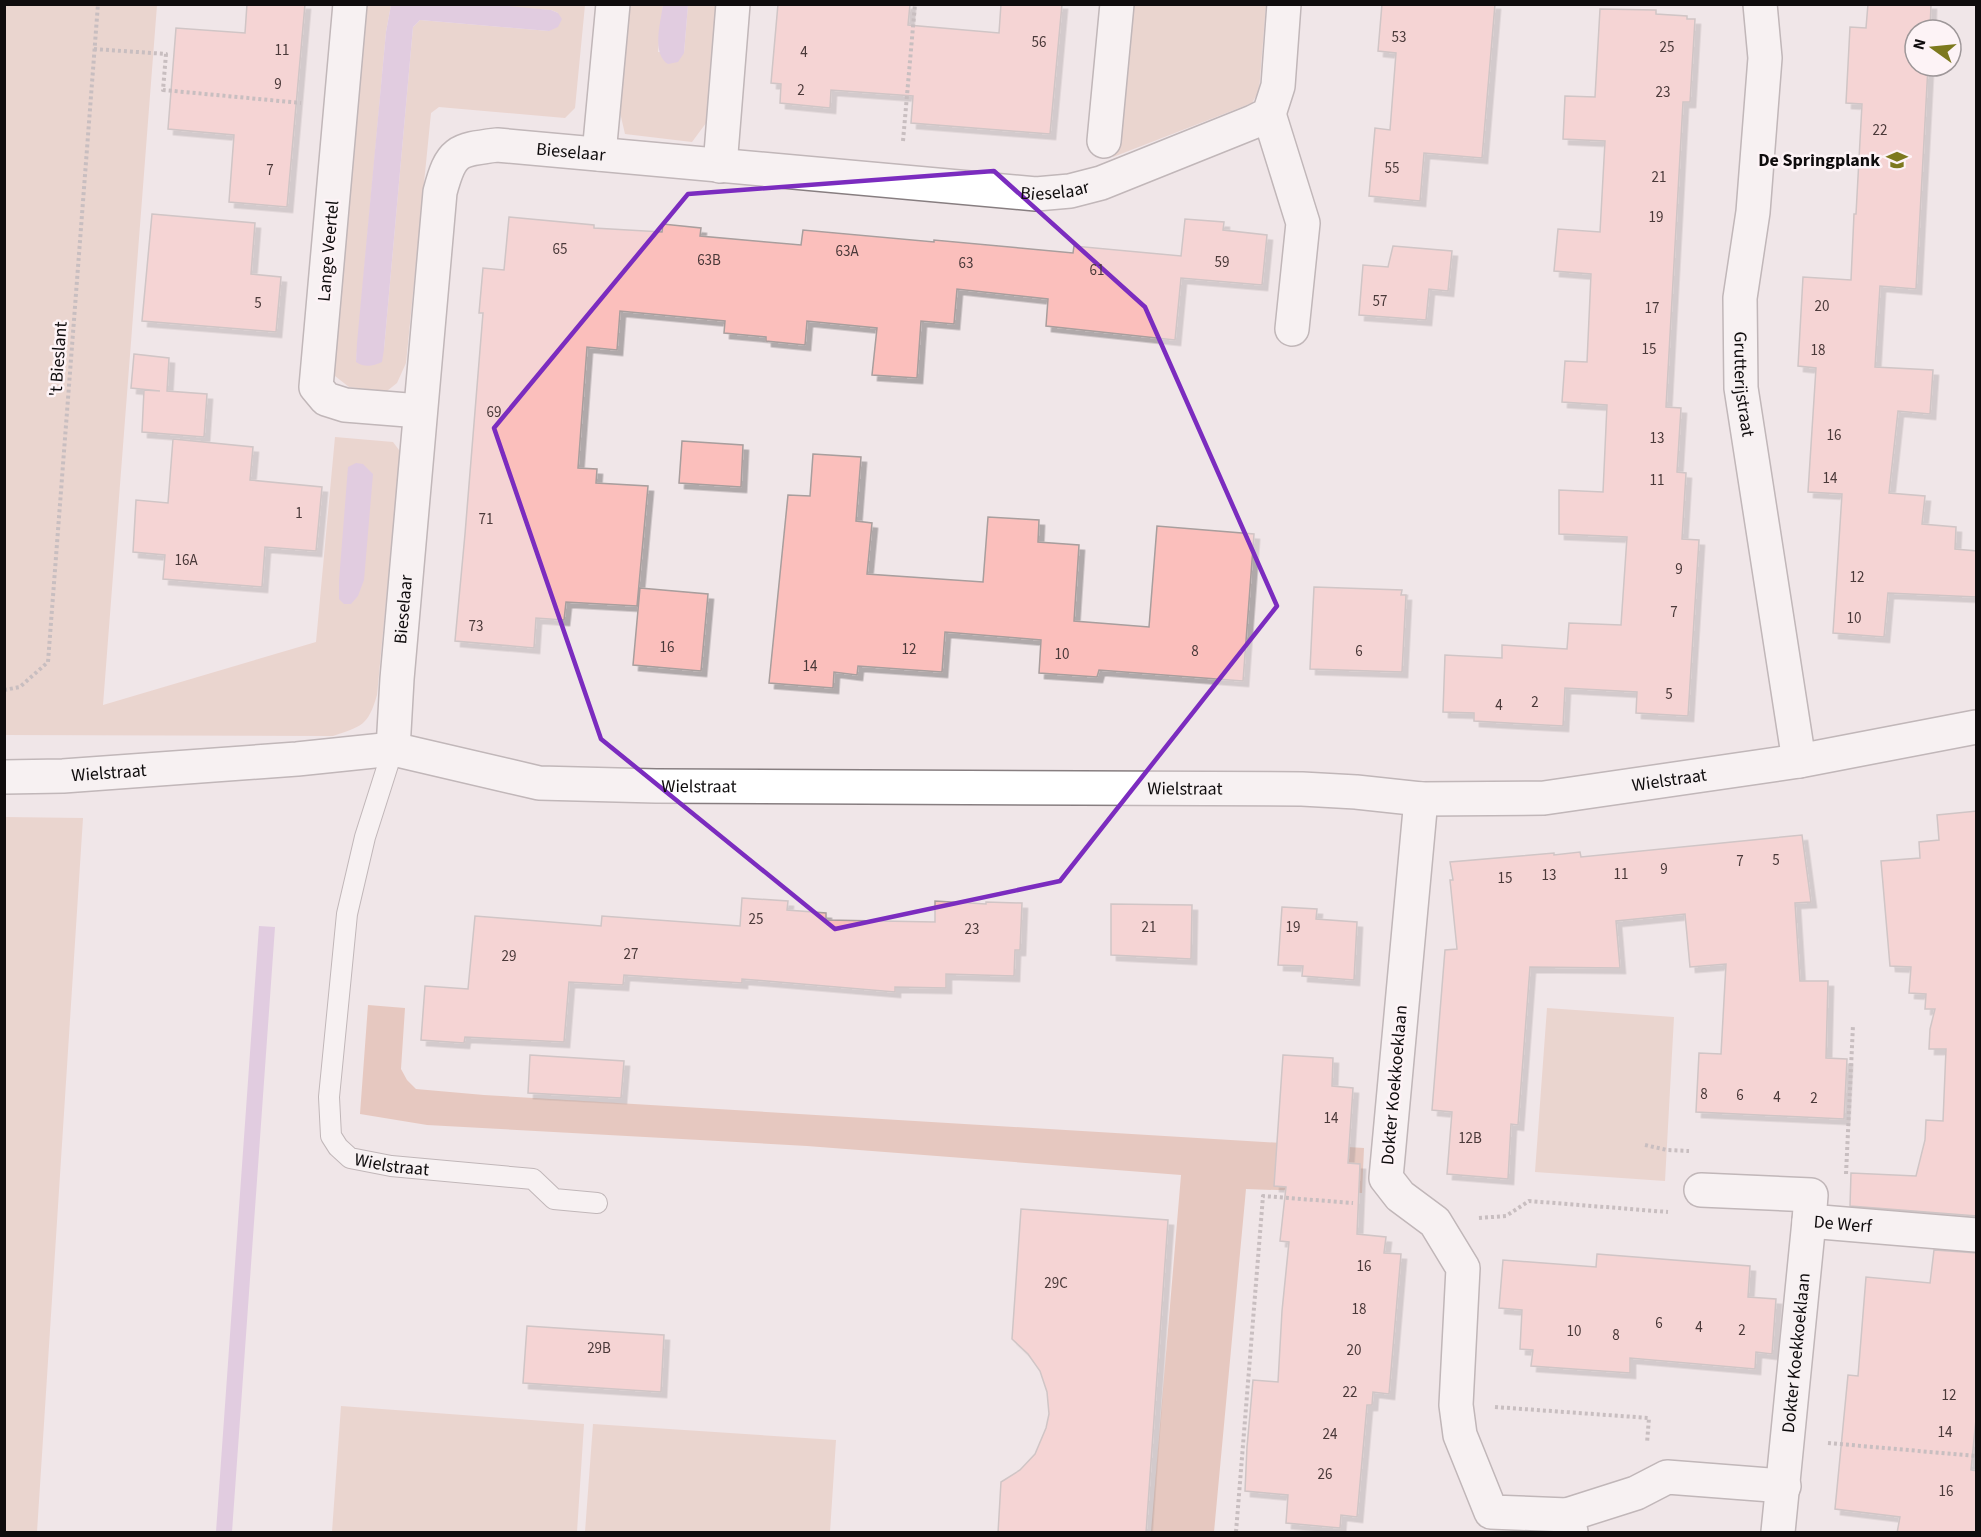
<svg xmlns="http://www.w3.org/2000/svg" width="1981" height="1537" font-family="'Source Sans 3',sans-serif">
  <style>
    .green { fill: #e3c0b2 }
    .forest { fill: #daa590 }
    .water { fill: #ceadd8 }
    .building { fill: #fbbfbc; stroke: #a89e9d; stroke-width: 1.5; filter: url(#shadow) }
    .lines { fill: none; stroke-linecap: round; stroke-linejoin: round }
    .service-casing { stroke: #877e80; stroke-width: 22 }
    .minor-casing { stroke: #877e80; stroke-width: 36 }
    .path { stroke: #978f91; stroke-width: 4; stroke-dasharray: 3 3; stroke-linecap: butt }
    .service { stroke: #fff; stroke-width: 20 }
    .minor { stroke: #fff; stroke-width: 33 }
    .marked { fill: none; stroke: #7b2cbf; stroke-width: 4.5; stroke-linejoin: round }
    .labels { text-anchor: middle; stroke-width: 5; stroke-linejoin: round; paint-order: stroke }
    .number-label { font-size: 15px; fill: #4a3939 }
    .street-label { font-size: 18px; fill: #0f0c0d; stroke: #fdf3f6 }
    .poi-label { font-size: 18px; font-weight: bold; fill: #0f0c0d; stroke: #fdf3f6; text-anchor: end }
  </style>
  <defs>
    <filter id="shadow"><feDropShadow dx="5.5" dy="5.5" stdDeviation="0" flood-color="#0004"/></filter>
  </defs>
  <rect width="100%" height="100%" fill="#f0e6e8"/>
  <!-- green -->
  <path class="green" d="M4 5H157L103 705 316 642 335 437 393 442 399 450V465L377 695C368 726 362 726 333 736L5 735Z
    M363 5H391L386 32 356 362 384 349 413 27 420 20 549 31 558 13 551 10 485 5H585L575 108 565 118 439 107 431 113 406 363 397 383 387 391 349 387 335 376 332 346Z
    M628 5H663L658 52 684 53 688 5H719L709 119 692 142 625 134 619 108Z
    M1128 5H1266L1259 91 1252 103 1113 157Z
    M5 817 83 818 37 1532H4Z
    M1547 1008 1674 1017 1665 1181 1535 1172Z
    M341 1406 584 1424 577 1532H332Z
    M593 1424 836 1440 830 1532H585Z"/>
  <!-- forest -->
  <path class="forest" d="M368 1005 405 1008 401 1069 407 1080 416 1089 484 1095 1364 1148 1362 1193 1246 1189 1214 1532H1151L1181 1175 807 1146 427 1125 360 1114Z"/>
  <!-- water -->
  <path class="water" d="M663 4 688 5 684 53 678 62 668 64C651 53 661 22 663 4Z
    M391 5 485 4 551 10 558 13 562 19 558 27 549 31 420 20 413 27 384 349 382 362C373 366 365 368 356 362L357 343 386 32Z
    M356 463 363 464 373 474 364 580 358 596 351 604H344L339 599V581L348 467Z
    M259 926 275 927 232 1532H216Z"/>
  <!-- building -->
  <path class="building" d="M247 4H305L287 207 229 202 234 135 168 129 176 28 245 33Z
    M778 4H910L908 25 999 33 1001 4H1062L1050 134 911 123 913 96 831 90 830 108 780 103 781 84 771 83Z
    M1382 4H1495L1482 158 1424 153 1420 201 1369 196 1375 128 1390 130 1396 53 1378 51Z
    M1868 4H1931L1930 30H1915V66H1928L1916 289 1880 286 1875 367 1933 370 1930 414 1898 411 1889 493 1925 496 1922 524 1956 527 1955 549 1977 551V597L1888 593 1884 637 1833 633 1842 494 1808 492 1816 368 1798 366 1803 277 1851 280 1854 214H1856L1862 104 1846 103 1850 27 1866 28Z
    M1600 9 1656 10V14L1687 16V19H1695L1690 102H1683L1666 407 1681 408 1677 472 1686 473 1682 539 1699 540 1688 716 1636 713 1637 692 1565 688 1563 726 1474 721V713L1443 712 1445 655 1502 658V645L1567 649 1569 623 1621 625 1627 537 1559 534V490L1603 492 1607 405 1562 402 1565 361 1587 362 1591 274 1554 271 1558 229 1600 232 1605 141 1563 139 1565 96 1595 97Z
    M152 214 255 223 251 274 281 277 276 332 142 321Z
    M509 217 594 225V228L662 232 663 224 701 228 700 236 801 245 803 230 934 242V240L1073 253 1074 246 1181 256 1185 219 1224 222 1223 230 1267 235 1262 285 1181 278 1175 340 1046 326 1048 299 957 289 954 324 921 321 917 378 872 375 877 328 807 321 805 345 766 341V337L724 333 725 321 620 311 617 350 587 347 578 468 597 469 596 483 648 486 637 606 566 602 564 620 536 618 534 648 455 641 465 534 483 313H479L483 268 504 270Z
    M1393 246 1452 251 1448 291 1429 289 1426 320 1359 315 1363 265 1388 267Z
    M134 354 169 358 167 391 207 394 204 437 142 432 144 390 160 391 131 388Z
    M173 439 253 447 250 480 322 487 316 551 265 547 262 587 163 579 165 555 133 552 136 500 168 503Z
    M682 441 743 445 741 487 679 483Z
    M813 454 861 457 856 521 872 523 867 574 983 582 988 517 1039 520 1038 542 1079 545 1074 621 1149 627 1157 526 1254 534 1243 681 1099 670 1097 677 1039 673 1041 640 945 632 942 672 858 666 857 675 834 672 833 688 769 683 788 495 810 496Z
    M1314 587 1402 590 1401 595H1406L1402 672 1310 669Z
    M640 588 708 594 701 671 633 665Z
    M1977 811V1216L1850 1206 1851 1173 1916 1176 1925 1140 1926 1120 1943 1121 1946 1049H1929L1930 1029 1935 1009H1925L1926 994 1909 993 1911 967 1890 966 1881 861 1920 858 1919 842 1939 840 1937 815Z
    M1802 835 1811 902 1795 903 1800 981H1828L1826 1058 1847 1059 1844 1119 1696 1112 1699 1053 1721 1054 1726 964 1690 967 1685 914 1616 921 1620 968 1530 967 1518 1125 1511 1124 1508 1179 1447 1174 1452 1112 1432 1110 1445 950 1457 949 1450 880H1453L1450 862 1554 853V855L1580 852 1581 857Z
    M742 898 788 901 787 910 826 913V920L935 922V901L986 904V902L1022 903 1020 950H1015L1014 976 946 974V988L895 987V992L742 979V983L624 975 623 985 569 982 564 1042 465 1037 464 1043 421 1040 425 986 468 989 475 916 601 926 602 916 740 926Z
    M1111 904 1192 905 1191 959 1111 955Z
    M1282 907 1317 909 1316 919 1357 922 1354 980 1302 976 1303 966 1278 965Z
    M530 1055 624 1061 621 1098 528 1093Z
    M1283 1055 1333 1058 1332 1086 1353 1088 1348 1163 1360 1164 1357 1234 1386 1237 1384 1253 1401 1254 1389 1394 1373 1392 1372 1405H1367L1357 1517 1341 1515 1340 1528 1286 1523 1288 1495 1245 1491 1247 1447 1253 1380 1278 1382 1282 1311 1289 1242 1280 1241 1286 1187 1274 1186Z
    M1021 1209 1168 1220 1146 1533H998L1001 1482 1020 1470 1035 1454 1046 1428 1049 1414 1047 1392 1040 1371 1028 1354 1012 1339Z
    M1934 1250 1977 1253V1409L1971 1470 1977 1471V1533H1897L1900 1517 1835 1509 1848 1375 1858 1376 1866 1277 1930 1283Z
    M1597 1254 1750 1266 1748 1297 1776 1299 1772 1354 1756 1352 1755 1369 1630 1358V1373L1531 1366 1533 1350 1520 1349 1522 1310 1499 1308 1503 1260 1596 1267Z
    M527 1326 664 1335 661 1392 523 1383Z"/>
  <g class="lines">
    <defs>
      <g id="service">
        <path id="s1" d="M393 749 365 837 347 914 329 1097 331 1136 338 1147 350 1158 391 1166 533 1179 554 1199 597 1203"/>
      </g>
      <g id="minor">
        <path d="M350 4 316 387 326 399 345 405 420 411"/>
        <path id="s2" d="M1760 4 1765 58 1753 212 1740 298 1741 388 1799 761"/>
        <path d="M1269 114 1303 223 1292 329"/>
        <path d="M1104 141 1117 4"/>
        <path d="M599 154 613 4"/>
        <path d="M720 166 733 4"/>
        <path id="s3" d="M393 749 397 679 440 192C451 151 456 150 497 145L1036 194 1070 191 1101 183 1253 122 1269 114 1278 86 1284 4"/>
        <path id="s4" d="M4 777 63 776 297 759 393 749 539 783 656 786 1302 789 1356 792 1421 799 1544 798 1799 761 1976 727"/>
        <path d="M1421 799 1386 1178 1400 1196 1435 1222 1463 1268 1456 1405 1460 1435 1491 1512 1567 1515 1571 1532"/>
        <path id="s5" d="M1701 1190 1811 1195 1809 1221 1976 1235"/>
        <path d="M1567 1515 1636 1493 1667 1477 1784 1486"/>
        <path id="s6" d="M1778 1532 1809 1221"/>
      </g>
    </defs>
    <!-- service casing -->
    <use href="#service" class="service-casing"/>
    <!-- minor casing -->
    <use href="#minor" class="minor-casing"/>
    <!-- path -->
    <path class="path" d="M94 49 166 54 163 90 301 103
      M903 141 915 4
      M4 690 20 687 48 662 98 4
      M1645 1145 1667 1150 1689 1151
      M1846 1174 1853 1025
      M1479 1218 1506 1216 1529 1201 1668 1212
      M1495 1407 1649 1418 1647 1443
      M1828 1443 1976 1456
      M1236 1532 1263 1196 1353 1203"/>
    <!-- service -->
    <use href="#service" class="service"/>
    <!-- minor -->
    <use href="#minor" class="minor"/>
  </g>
  <!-- marked area -->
  <path d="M0 0H1981V1537H0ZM994 171 1145 307 1277 606 1060 881 835 929 601 739 494 428 688 194Z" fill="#f0e6e8" fill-opacity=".55" fill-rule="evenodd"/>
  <path class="marked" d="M994 171 1145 307 1277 606 1060 881 835 929 601 739 494 428 688 194Z"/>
  <!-- icons -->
  <defs>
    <symbol id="school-bare" viewBox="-9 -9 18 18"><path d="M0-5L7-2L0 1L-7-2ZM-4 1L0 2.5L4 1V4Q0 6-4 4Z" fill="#7d791e" stroke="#fdf3f6" stroke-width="2.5" paint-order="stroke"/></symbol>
  </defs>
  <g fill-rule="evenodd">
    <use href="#school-bare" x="1882" y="145" width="30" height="30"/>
  </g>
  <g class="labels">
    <!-- number labels -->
    <g class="number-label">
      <text x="1399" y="42">53</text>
      <text x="1039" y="47">56</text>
      <text x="1667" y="52">25</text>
      <text x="282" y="55">11</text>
      <text x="804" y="57">4</text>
      <text x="278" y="89">9</text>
      <text x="801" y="95">2</text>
      <text x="1663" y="97">23</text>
      <text x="1880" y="135">22</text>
      <text x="1392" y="173">55</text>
      <text x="270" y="175">7</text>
      <text x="1659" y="182">21</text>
      <text x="1656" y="222">19</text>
      <text x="560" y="254">65</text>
      <text x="847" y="256">63A</text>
      <text x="709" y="265">63B</text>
      <text x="1222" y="267">59</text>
      <text x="966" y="268">63</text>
      <text x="1097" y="275">61</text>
      <text x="1380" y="306">57</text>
      <text x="258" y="308">5</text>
      <text x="1822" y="311">20</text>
      <text x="1652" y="313">17</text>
      <text x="1649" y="354">15</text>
      <text x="1818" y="355">18</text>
      <text x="494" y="417">69</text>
      <text x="1834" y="440">16</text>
      <text x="1657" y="443">13</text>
      <text x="1830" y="483">14</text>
      <text x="1657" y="485">11</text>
      <text x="299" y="518">1</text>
      <text x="486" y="524">71</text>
      <text x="186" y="565">16A</text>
      <text x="1679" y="574">9</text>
      <text x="1857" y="582">12</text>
      <text x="1674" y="617">7</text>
      <text x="1854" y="623">10</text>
      <text x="476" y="631">73</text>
      <text x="667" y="652">16</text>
      <text x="909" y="654">12</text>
      <text x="1195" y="656">8</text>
      <text x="1359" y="656">6</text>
      <text x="1062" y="659">10</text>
      <text x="810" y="671">14</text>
      <text x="1669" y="699">5</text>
      <text x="1535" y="707">2</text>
      <text x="1499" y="710">4</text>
      <text x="1776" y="865">5</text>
      <text x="1740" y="866">7</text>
      <text x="1664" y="874">9</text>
      <text x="1621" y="879">11</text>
      <text x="1549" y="880">13</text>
      <text x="1505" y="883">15</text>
      <text x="756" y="924">25</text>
      <text x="1149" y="932">21</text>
      <text x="1293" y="932">19</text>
      <text x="972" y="934">23</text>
      <text x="631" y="959">27</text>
      <text x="509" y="961">29</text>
      <text x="1704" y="1099">8</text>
      <text x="1740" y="1100">6</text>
      <text x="1777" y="1102">4</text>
      <text x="1814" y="1103">2</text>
      <text x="1331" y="1123">14</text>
      <text x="1470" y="1143">12B</text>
      <text x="1364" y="1271">16</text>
      <text x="1056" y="1288">29C</text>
      <text x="1359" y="1314">18</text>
      <text x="1659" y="1328">6</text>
      <text x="1699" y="1332">4</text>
      <text x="1742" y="1335">2</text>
      <text x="1574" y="1336">10</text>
      <text x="1616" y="1340">8</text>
      <text x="599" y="1353">29B</text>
      <text x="1354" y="1355">20</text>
      <text x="1350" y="1397">22</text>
      <text x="1949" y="1400">12</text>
      <text x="1945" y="1437">14</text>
      <text x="1330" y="1439">24</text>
      <text x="1325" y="1479">26</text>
      <text x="1946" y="1496">16</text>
    </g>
    <!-- street labels -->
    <g class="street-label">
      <text dy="6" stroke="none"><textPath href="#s3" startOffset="716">Bieselaar</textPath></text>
      <text dy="6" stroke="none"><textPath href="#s3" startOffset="1202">Bieselaar</textPath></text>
      <text transform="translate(328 251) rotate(-85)" y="6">Lange Veertel</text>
      <text transform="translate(58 359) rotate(-86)" y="6">'t Bieslant</text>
      <text dy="6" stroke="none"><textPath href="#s2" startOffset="382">Grutterijstraat</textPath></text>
      <text dy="6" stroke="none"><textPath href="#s3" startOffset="140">Bieselaar</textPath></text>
      <text dy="6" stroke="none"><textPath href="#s4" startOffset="105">Wielstraat</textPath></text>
      <text dy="6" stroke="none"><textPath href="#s4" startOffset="1672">Wielstraat</textPath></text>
      <text dy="6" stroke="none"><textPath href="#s4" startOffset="700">Wielstraat</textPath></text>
      <text dy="6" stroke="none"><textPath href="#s4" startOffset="1186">Wielstraat</textPath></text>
      <text transform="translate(1394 1085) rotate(-85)" y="6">Dokter Koekkoeklaan</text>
      <text dy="6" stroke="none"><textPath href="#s1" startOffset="466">Wielstraat</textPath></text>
      <text dy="6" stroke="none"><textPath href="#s5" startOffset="170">De Werf</textPath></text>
      <text dy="6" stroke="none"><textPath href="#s6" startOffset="180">Dokter Koekkoeklaan</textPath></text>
    </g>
    <!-- poi labels -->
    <g class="poi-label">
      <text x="1880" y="166">De Springplank</text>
    </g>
  </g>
  <!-- border -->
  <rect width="1981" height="1537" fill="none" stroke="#0f0c0d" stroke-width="12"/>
  <!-- north arrow -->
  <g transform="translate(1933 48) rotate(285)"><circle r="28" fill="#fdf3f6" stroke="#9e9799" stroke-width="1.5"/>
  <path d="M0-4.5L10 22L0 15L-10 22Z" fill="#7d791e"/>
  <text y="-9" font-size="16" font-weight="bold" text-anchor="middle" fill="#0f0c0d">N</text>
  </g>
</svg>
